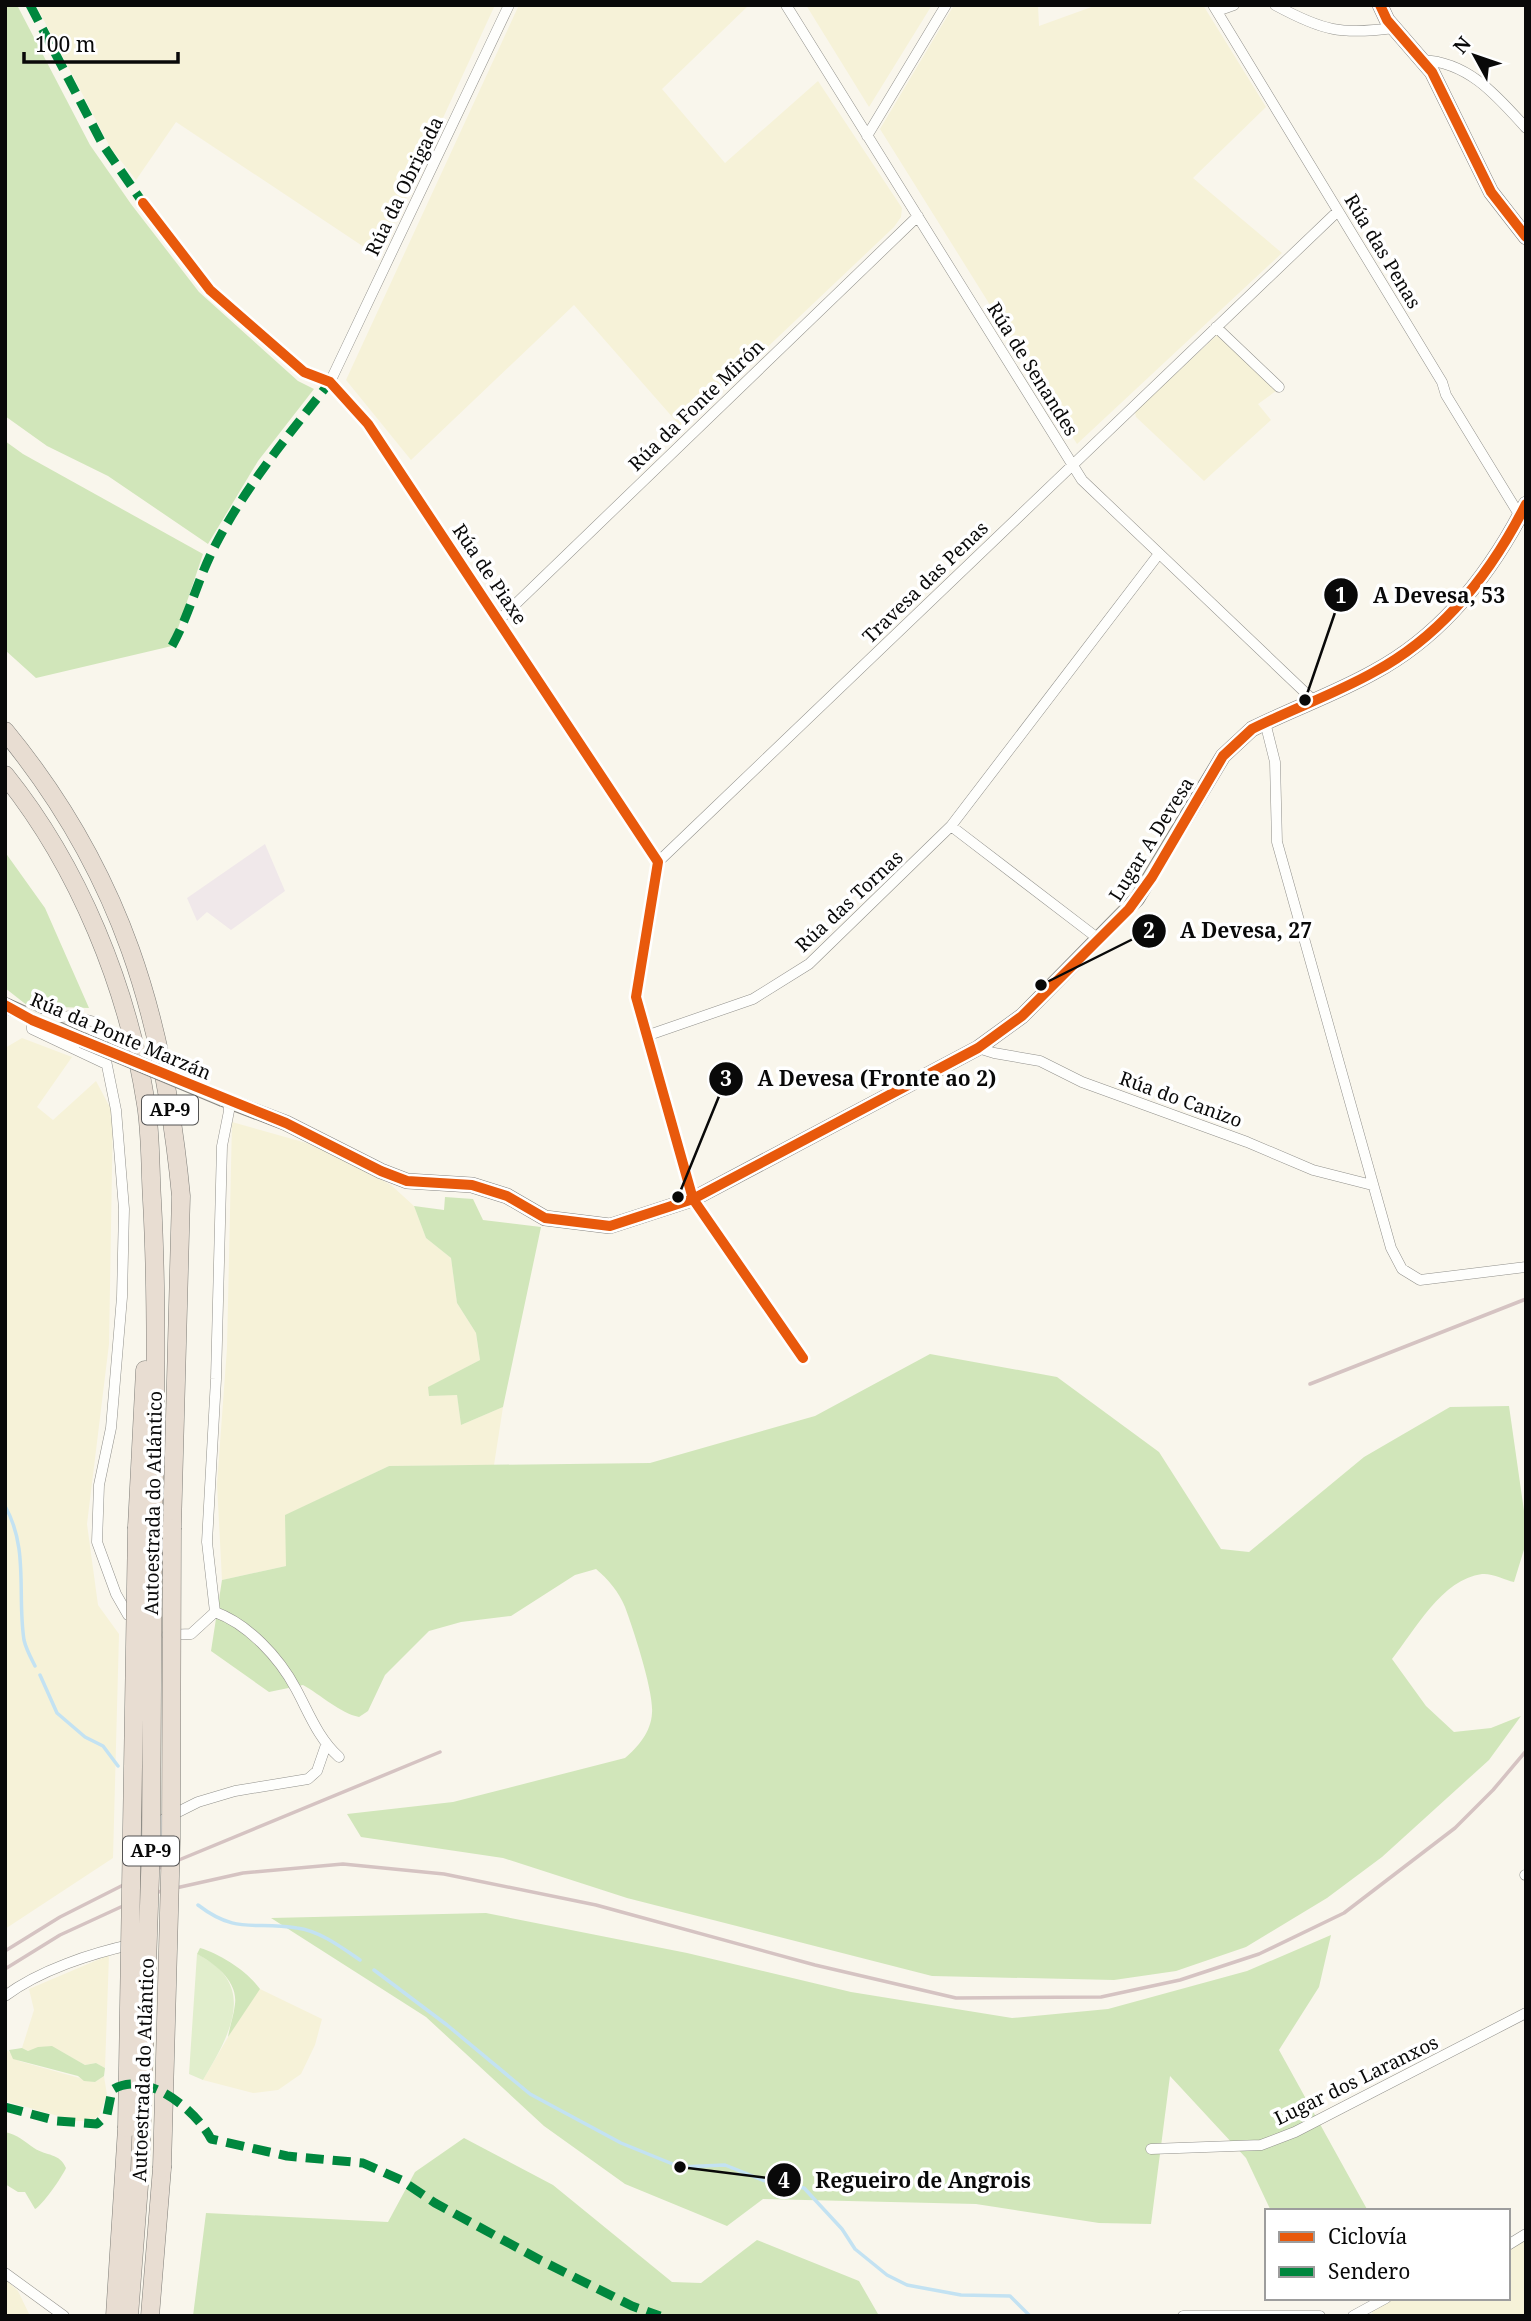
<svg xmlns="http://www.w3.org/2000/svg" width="1531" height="2321" font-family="'Noto Serif',serif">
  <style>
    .industrial { fill: #f0e8ea }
    .farmland { fill: #f6f2d8 }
    .green { fill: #e1eecc }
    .forest { fill: #d1e6ba }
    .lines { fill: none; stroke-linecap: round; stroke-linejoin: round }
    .stream { stroke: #c3e2f2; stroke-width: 3.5 }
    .street-casing { stroke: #91908b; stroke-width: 11 }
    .secondary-casing { stroke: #888682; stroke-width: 16 }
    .highway-casing { stroke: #7e7d78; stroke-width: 19 }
    .street { stroke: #fefefc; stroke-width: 10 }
    .secondary { stroke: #f4f2e6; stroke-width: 14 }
    .highway { stroke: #e8ddd2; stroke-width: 18 }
    .rail { stroke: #d5c3c2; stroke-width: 3.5 }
    .secondary-bridge-casing { stroke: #888682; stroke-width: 16; stroke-linecap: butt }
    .highway-bridge-casing { stroke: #7e7d78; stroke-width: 19; stroke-linecap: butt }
    .secondary-bridge { stroke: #f4f2e6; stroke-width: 14 }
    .highway-bridge { stroke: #e8ddd2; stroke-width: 18 }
    .quiet { stroke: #00873e; stroke-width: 9; stroke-dasharray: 18 9; stroke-linecap: butt }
    .cycleway-casing { stroke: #fff; stroke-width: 15 }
    .cycleway { stroke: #e8590c; stroke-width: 10 }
    .labels { text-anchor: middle; stroke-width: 7; stroke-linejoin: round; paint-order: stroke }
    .shield { fill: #fff; stroke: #535353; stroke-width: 2 }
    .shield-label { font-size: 18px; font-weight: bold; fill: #090909 }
    .street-label { font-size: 19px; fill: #090909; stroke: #fff }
    .leader { fill: none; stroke: #090909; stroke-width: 2.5 }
    .callout-dot { fill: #090909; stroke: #fff; stroke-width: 2.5 }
    .mark-label { font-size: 21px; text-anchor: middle; font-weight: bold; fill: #fff }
    .callout-label { font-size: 21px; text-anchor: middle; font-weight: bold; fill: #090909; stroke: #fff; stroke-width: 7; stroke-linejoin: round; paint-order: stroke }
  </style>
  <rect width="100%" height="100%" fill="#f9f6ec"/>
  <!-- industrial -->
  <path class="industrial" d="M265 844 285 891 231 930 207 912 197 921 187 898Z"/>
  <!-- farmland -->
  <path class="farmland" d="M40 5H495L379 257 176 122 136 180 110 147 38 9Z
    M519 5H749L662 89 725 163 818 81 902 208 901 217 894 227 682 428 574 305 411 460 346 380Z
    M806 5H932L869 107Z
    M954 5H1038L1039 26 1097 5H1203L1266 107 1193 178 1282 253 1077 444 880 129Z
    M1217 335 1276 391 1258 404 1271 420 1204 481 1136 417 1135 412Z
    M22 1038 72 1057 37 1107 53 1120 96 1081 113 1113 109 1344 87 1524 98 1605 119 1634 113 1858 5 1929V1048Z
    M232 1122 321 1147 391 1185 414 1206 426 1238 451 1258 457 1303 476 1333 480 1360 429 1387 430 1396 457 1394 461 1425 503 1407 494 1465 389 1466 286 1515V1566L222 1580 217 1484 227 1348Z
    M109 1955 105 2068 96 2063 85 2065 60 2051 42 2048 28 2051 22 2048 34 2010 29 1989Z
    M260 1989 322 2019 315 2045 301 2074 278 2090 253 2093 203 2080 245 2008Z
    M7 2050 19 2061 65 2074 95 2082 104 2076 107 2095 99 2116 91 2121H76L5 2101Z
    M1526 2236V2316H1373L1371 2307 1389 2298H1508V2244Z
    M5 2279 18 2291 30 2316H5Z"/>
  <!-- green -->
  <path class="green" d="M197 1954C259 1985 230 2034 203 2080L189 2074Z"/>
  <!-- forest -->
  <path class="forest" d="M5 5H17L90 145 131 204 199 292 298 381 314 389 258 461 208 544 108 476 47 446 5 416Z
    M5 441 23 454 203 554 172 646 36 678 5 650Z
    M5 852 45 908 89 1008 28 1006 5 988Z
    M445 1197 473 1199 483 1220 541 1227 503 1407 461 1425 457 1395 429 1396 428 1387 480 1360 476 1333 457 1303 451 1258 426 1238 414 1206 444 1210Z
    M930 1354 1057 1377 1159 1452 1221 1549 1249 1552 1364 1457 1450 1407 1509 1406 1526 1525V1543L1514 1582C1505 1580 1492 1573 1482 1574 1442 1579 1415 1630 1392 1659L1426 1706 1454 1732 1491 1728 1521 1716 1489 1760 1382 1857 1327 1898 1246 1947 1176 1971 1114 1980 932 1976 627 1898 503 1858 361 1837 347 1814 453 1802 625 1758C638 1747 651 1732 652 1713 654 1692 633 1628 625 1607 619 1592 608 1579 596 1569L575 1575 511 1616 461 1622 429 1631 385 1675 368 1711 359 1717C340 1713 321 1695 303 1685L269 1692 211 1651 222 1580 286 1566 285 1515 389 1466 650 1463 815 1416Z
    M486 1913 687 1953 851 1992 1012 2018 1108 2009 1247 1971 1331 1935 1319 1987 1279 2050 1368 2211H1271L1246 2158 1170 2076 1151 2224 1099 2223 976 2204 763 2199 727 2226 625 2184 544 2126 426 2017 271 1918Z
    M200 1948C221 1954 248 1972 260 1989L228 2037C230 2025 234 2015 235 2004 238 1981 214 1963 197 1954Z
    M52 2046 85 2065 96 2063 105 2068 104 2076 95 2082 84 2081 78 2076 13 2059 9 2050 22 2048 28 2051 38 2047Z
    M5 2132C18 2135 24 2141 34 2148 46 2156 60 2153 66 2168 62 2177 42 2206 35 2209L25 2192H18L5 2184Z
    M464 2138 553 2185 672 2282 701 2283 757 2240 859 2281 878 2314 193 2316 206 2213 388 2222 415 2172Z"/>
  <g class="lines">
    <!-- stream -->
    <path class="stream" d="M5 1506C29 1548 17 1595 24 1640 26 1649 31 1658 35 1666
      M40 1675 57 1713 85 1737 103 1746 118 1766
      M198 1905C237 1935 254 1921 297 1928 320 1931 341 1947 360 1960
      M374 1970 447 2025 530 2094 621 2143 680 2167 725 2165 765 2181 804 2188 842 2229 855 2249 887 2275 907 2285 961 2295 1010 2296 1030 2316"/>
    <defs>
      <path id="street" d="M786 5 1082 480 1313 700
        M1213 5 1442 382 1446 395 1520 516
        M1275 5C1323 31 1341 35 1394 28
        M1217 11 1234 5
        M1422 60C1469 62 1497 96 1526 128
        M867 136 946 5
        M143 203 210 290 304 372 330 382 368 424 658 862 636 997 693 1199 803 1358
        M1216 327 1279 387
        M330 382 509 5
        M499 620 918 216
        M1265 722 1275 762 1277 842 1391 1248 1402 1269 1420 1280 1526 1267
        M951 826 1100 940
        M658 862 1338 211
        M646 1036 753 999 809 964 951 826 1158 555
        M978 1048 994 1053 1040 1061 1082 1082 1247 1142 1313 1170 1372 1185
        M104 1063 32 1029V1020L71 1016 95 1022 101 1036 116 1110 124 1209 122 1297 111 1428 99 1485 97 1542 116 1594 128 1615 135 1619
        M215 1612C248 1624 279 1657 296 1689 309 1713 318 1738 339 1757
        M167 1635 191 1634 215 1612 207 1542 216 1379 222 1146 229 1111 228 1101
        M159 1841 164 1819 198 1802 235 1791 308 1779 317 1771 326 1745
        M1525 1875H1526
        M5 1996C40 1970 92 1953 134 1944
        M1151 2149 1261 2145 1295 2132 1526 2013
        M1508 2245 1526 2234
        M5 2273 64 2316
        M1183 2316H1320
        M1353 2316 1386 2298"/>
      <path id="secondary" d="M1380 5 1387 20 1432 72 1491 192 1526 237
        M5 1005 82 1040
        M223 1099 286 1123 381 1171 407 1181 472 1185 507 1196 545 1218 610 1226 693 1199 978 1048 1022 1016 1137 899 1223 756 1252 729C1292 709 1335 694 1374 672 1443 635 1491 573 1526 504"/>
      <path id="highway" d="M5 731C121 872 164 1017 181 1196L172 1528
        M5 775C79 867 128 988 146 1104 151 1135 150 1168 152 1200 158 1309 155 1419 153 1529
        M137 1527 145 1370
        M115 2316 127 2128
        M129 2316 140 2172
        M150 2316 162 2168"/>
    </defs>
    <!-- street casing -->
    <use href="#street" class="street-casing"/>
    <!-- secondary casing -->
    <use href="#secondary" class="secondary-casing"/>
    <!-- highway casing -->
    <use href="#highway" class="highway-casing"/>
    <!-- street -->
    <use href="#street" class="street"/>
    <!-- secondary -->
    <use href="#secondary" class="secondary"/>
    <!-- highway -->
    <use href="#highway" class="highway"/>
    <!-- rail -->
    <path class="rail" d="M1310 1384 1526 1299
      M5 1951 60 1917 145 1874 440 1752
      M5 1969 60 1935 149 1894 243 1873 343 1864 444 1874 596 1905 815 1965 956 1998 1101 1997 1180 1980 1259 1954 1344 1913 1455 1828 1493 1790 1526 1751"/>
    <defs>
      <path id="secondary-bridge" d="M82 1040 223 1099"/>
      <path id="highway-bridge" d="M127 2128 137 1527
        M162 2168 171 1840 172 1528
        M140 2172 151 1847 153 1529"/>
    </defs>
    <!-- secondary-bridge casing -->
    <use href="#secondary-bridge" class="secondary-bridge-casing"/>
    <!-- highway-bridge casing -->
    <use href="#highway-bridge" class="highway-bridge-casing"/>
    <!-- secondary-bridge -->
    <use href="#secondary-bridge" class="secondary-bridge"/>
    <!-- highway-bridge -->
    <use href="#highway-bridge" class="highway-bridge"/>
    <!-- quiet -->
    <path class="quiet" d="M30 5 103 145 143 203
      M172 646C188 617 196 586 210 556 240 493 287 437 330 382
      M5 2107 57 2121 97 2124 107 2115 112 2090C145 2068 196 2110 211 2139L287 2156 363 2163 401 2180 435 2203 540 2260 632 2306 660 2316"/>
    <defs>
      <path id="cycleway" d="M1380 5 1387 20 1432 72 1491 192 1526 237
        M143 203 210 290 304 372 330 382 368 424 658 862 636 997 693 1199 803 1358
        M5 1005 32 1020 286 1123 381 1171 407 1181 472 1185 507 1196 545 1218 610 1226 693 1199 978 1048 1022 1016 1129 909 1152 877 1223 756 1252 729C1292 709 1335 694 1374 672 1443 635 1491 573 1526 504"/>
    </defs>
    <!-- cycleway casing -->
    <use href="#cycleway" class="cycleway-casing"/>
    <!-- cycleway -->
    <use href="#cycleway" class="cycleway"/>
  </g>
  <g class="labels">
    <!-- shield labels -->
    <g class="shield">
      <rect x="142" y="1095.5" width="56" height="29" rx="5"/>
      <rect x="123" y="1836.5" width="56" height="29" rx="5"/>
    </g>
    <g class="shield-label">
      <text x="170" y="1116">AP-9</text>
      <text x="151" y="1857">AP-9</text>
    </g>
    <!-- street labels -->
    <g class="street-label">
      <text transform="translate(404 186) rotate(-64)" y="7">Rúa da Obrigada</text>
      <text transform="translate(1383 251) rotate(59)" y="7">Rúa das Penas</text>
      <text transform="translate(1033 369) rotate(58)" y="7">Rúa de Senandes</text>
      <text transform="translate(696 405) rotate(-44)" y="7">Rúa da Fonte Mirón</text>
      <text transform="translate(490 574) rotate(56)" y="7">Rúa de Piaxe</text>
      <text transform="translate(925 582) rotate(-44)" y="7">Travesa das Penas</text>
      <text transform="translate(1151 839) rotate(-58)" y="7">Lugar A Devesa</text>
      <text transform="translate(849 901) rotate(-43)" y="7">Rúa das Tornas</text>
      <text transform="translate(121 1036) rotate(23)" y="7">Rúa da Ponte Marzán</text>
      <text transform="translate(1181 1099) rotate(20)" y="7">Rúa do Canizo</text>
      <text transform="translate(153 1503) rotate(-89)" y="7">Autoestrada do Atlántico</text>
      <text transform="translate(143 2070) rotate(-88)" y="7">Autoestrada do Atlántico</text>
      <text transform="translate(1356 2080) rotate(-26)" y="7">Lugar dos Laranxos</text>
    </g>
  </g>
  <!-- callouts -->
  <path class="leader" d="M1305 700L1341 595M1041 985L1149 931M678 1197L726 1079M680 2167L784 2180"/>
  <g class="callout-dot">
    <circle cx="1305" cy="700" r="7"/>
    <circle cx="1041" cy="985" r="7"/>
    <circle cx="678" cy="1197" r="7"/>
    <circle cx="680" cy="2167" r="7"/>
    <circle cx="1341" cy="595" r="18"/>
    <circle cx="1149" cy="931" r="18"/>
    <circle cx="726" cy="1079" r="18"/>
    <circle cx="784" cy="2180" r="18"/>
  </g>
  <g class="mark-label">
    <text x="1341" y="603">1</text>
    <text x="1149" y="938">2</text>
    <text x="726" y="1086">3</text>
    <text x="784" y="2188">4</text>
  </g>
  <g class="callout-label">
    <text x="1439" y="603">A Devesa, 53</text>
    <text x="1246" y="938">A Devesa, 27</text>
    <text x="877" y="1086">A Devesa (Fronte ao 2)</text>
    <text x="923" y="2188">Regueiro de Angrois</text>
  </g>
  <!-- border -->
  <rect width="1531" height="2321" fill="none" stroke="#090909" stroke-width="14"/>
  <!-- legend -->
  <rect x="1265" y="2209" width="245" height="91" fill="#ffffff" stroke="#9d9d9d" stroke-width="2"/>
  <rect x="1279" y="2232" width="35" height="10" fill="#e8590c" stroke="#9d9d9d" stroke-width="2"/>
  <text x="1328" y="2244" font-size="21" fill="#090909">Ciclovía</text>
  <rect x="1279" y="2267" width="35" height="10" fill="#00873e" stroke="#9d9d9d" stroke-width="2"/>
  <text x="1328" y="2279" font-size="21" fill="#090909">Sendero</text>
  <!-- north arrow -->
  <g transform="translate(1475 56) rotate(310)" stroke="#ffffff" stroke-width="5" paint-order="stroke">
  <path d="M0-5L12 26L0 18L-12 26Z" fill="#090909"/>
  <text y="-10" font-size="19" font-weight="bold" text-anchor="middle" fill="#090909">N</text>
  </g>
  <!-- scale -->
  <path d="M24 52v10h154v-10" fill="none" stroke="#090909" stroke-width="3.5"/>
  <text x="35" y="52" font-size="21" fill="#090909" stroke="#ffffff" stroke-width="5" paint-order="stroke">100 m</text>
</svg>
